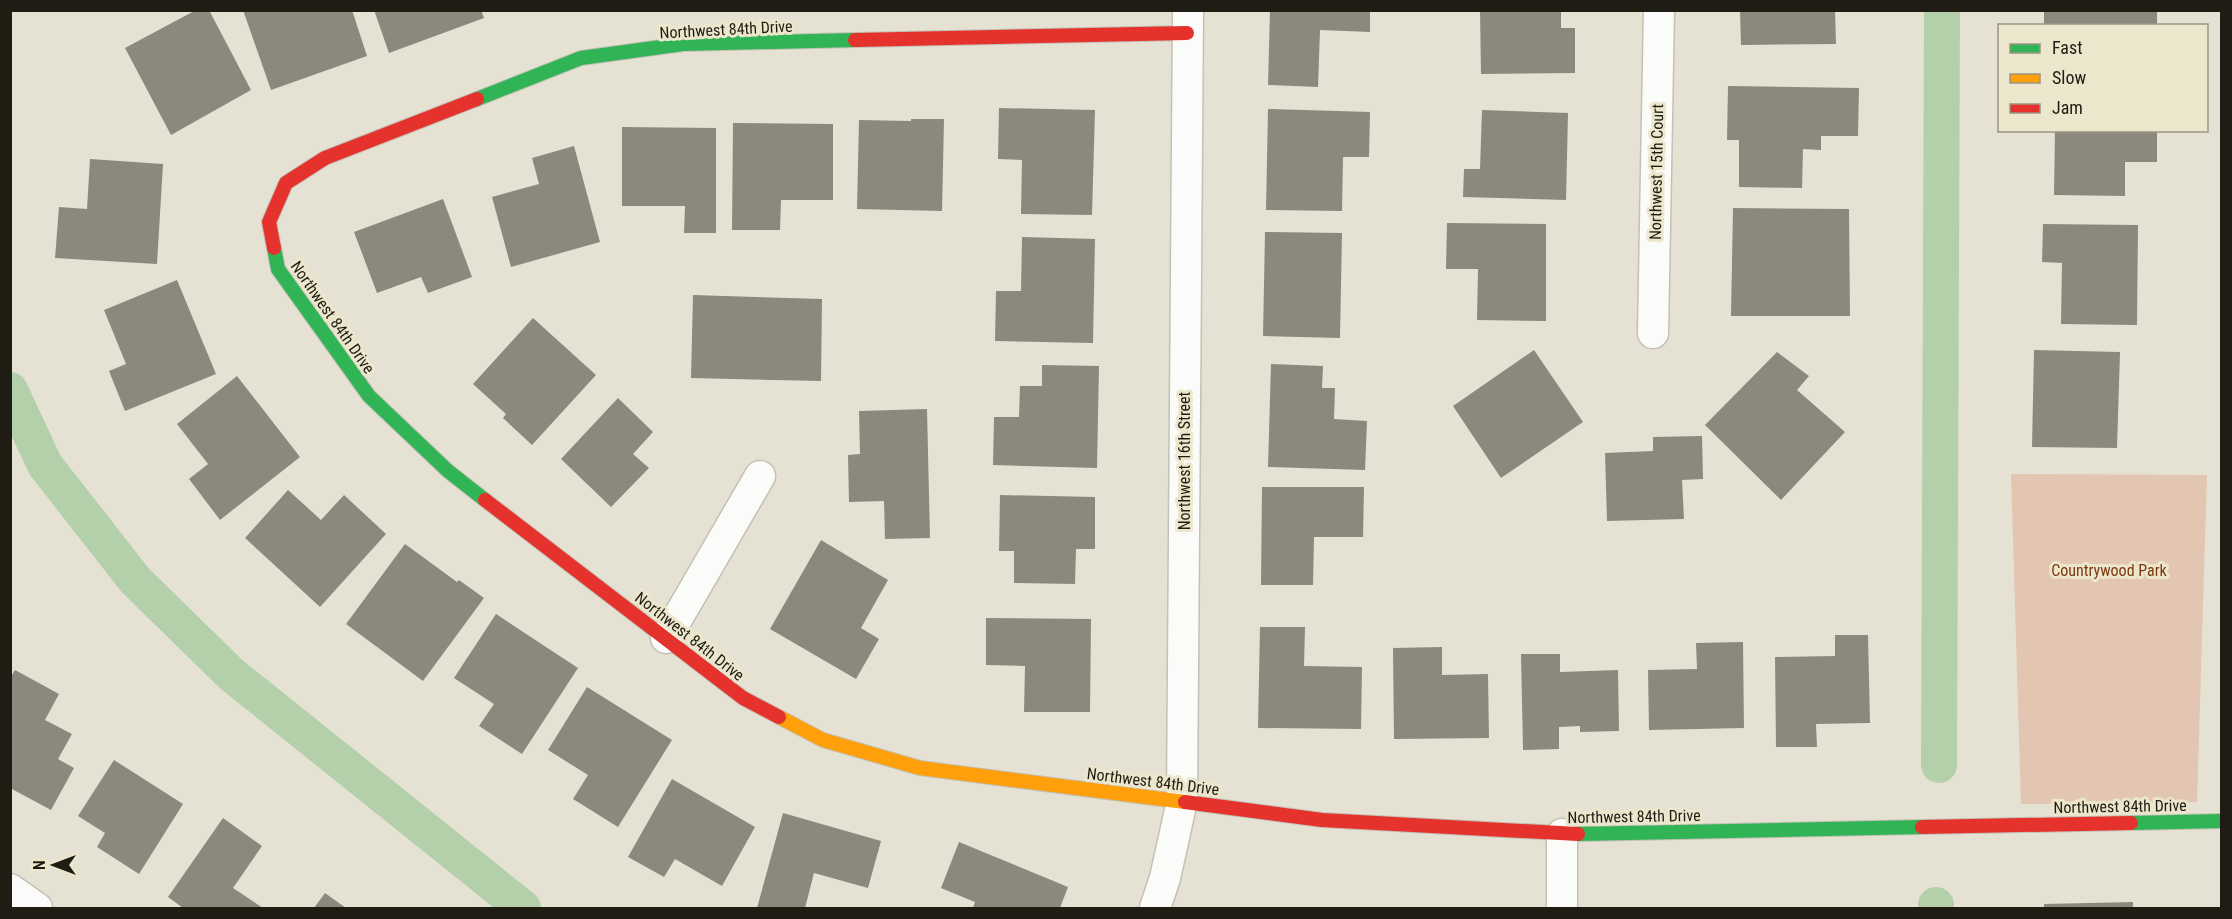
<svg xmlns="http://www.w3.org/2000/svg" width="2232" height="919" font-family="'Roboto Condensed',sans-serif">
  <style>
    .green { fill: #e2c6b2 }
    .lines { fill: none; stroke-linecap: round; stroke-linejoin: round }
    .canal { stroke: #b4d0ab; stroke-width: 36 }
    .building { fill: #8c887e }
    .street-casing { stroke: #c3c0b5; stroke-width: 33 }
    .fast-casing { stroke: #c3c0b5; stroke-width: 16 }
    .slow-casing { stroke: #c3c0b5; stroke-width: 16 }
    .jam-casing { stroke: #c3c0b5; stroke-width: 16 }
    .street { stroke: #fbfbf9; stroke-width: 30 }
    .fast { stroke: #30b455; stroke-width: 14 }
    .slow { stroke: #ff9f0a; stroke-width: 14 }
    .jam { stroke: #e5322d; stroke-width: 14 }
    .labels { text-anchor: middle; stroke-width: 6; stroke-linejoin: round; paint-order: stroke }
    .street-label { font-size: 16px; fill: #1e1c13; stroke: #ece6cd }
    .park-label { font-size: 16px; fill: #7d390e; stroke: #ece6cd }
  </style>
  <rect width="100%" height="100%" fill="#e5e2d4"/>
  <!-- green -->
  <path class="green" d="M2011 474 2207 475 2197 802 2021 804Z"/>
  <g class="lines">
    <!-- canal -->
    <path class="canal" d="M10 390 45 465 135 580 231 674 523 908
      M1939 765 1942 10
      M1936 905V908"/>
  </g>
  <!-- building -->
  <path class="building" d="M196 10H209L251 90 171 135 125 48Z
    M243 10H352L367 56 271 90Z
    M374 10H481L484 18 389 53Z
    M1270 10H1370V32L1320 30 1318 87 1268 85Z
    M1480 10H1561V28H1575V73L1481 74Z
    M1740 10H1835L1836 44 1741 45Z
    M2044 10H2157V26H2044Z
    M1728 86 1859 88 1858 136H1821V150L1803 149 1802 188 1739 187V140H1727Z
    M999 108 1095 110 1092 215 1021 214 1022 160 998 159Z
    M1268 109 1370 112 1369 157H1343L1342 211 1266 210Z
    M1482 110 1568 113 1566 200 1463 197 1464 169H1480Z
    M911 119H944L942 211 857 209 859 120 911 121Z
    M733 123 833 124V200H781L780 230H732Z
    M622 127 716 128V233H684L685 206H622Z
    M2055 130H2157V162H2125V196L2054 195Z
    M574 146 600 242 511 267 492 197 539 184 532 158Z
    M90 159 163 164 157 264 55 258 59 207 87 209Z
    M443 199 472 277 428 293 421 277 377 293 354 232Z
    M1733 208 1849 209 1850 316H1731Z
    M1447 223 1546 224V321L1477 320 1478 269H1446Z
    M2043 224 2138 225 2137 325 2061 324 2062 263 2042 262Z
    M1265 232 1342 233 1340 338 1263 336Z
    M1022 237 1095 239 1093 343 995 341 996 291H1021Z
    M177 280 216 374 125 411 109 371 126 364 104 310Z
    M693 295 822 299 821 381 691 378Z
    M533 318 596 375 532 445 503 418 506 414 473 384Z
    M1534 350 1583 422 1501 478 1453 406Z
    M2034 350 2120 352 2117 448 2032 447Z
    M1777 352 1809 376 1797 390 1845 432 1781 500 1705 425Z
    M1271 364 1323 366 1322 388H1335L1334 419 1367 421 1365 470 1268 467Z
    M1042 365 1099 366 1097 468 993 465 994 417H1019L1020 386H1042Z
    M237 376 300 457 220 520 189 479 208 464 177 424Z
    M618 398 653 432 633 454 649 468 611 507 561 459Z
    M927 409 930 538 885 539 884 501 849 502 848 455 860 454 859 411Z
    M1702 436 1703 479 1682 480 1684 519 1607 521 1605 453 1653 451V437Z
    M1262 487H1364L1363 537H1314L1313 585H1261Z
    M288 490 321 520 344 495 386 534 320 607 245 538Z
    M1000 495 1095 497V549H1076L1075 584 1014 583V551H999Z
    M821 540 888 580 861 628 879 639 856 679 770 629Z
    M405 544 457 582 459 580 484 598 423 681 346 624Z
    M496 614 578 668 522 754 479 726 494 704 454 678Z
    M986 618 1091 619 1090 712H1024L1025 666 986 665Z
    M1260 627H1305L1304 666 1362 667 1361 729 1258 728Z
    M1835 635H1868L1870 723 1816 724 1817 747H1776L1775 657 1835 656Z
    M1743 642 1744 728 1649 730 1648 670 1697 669 1696 643Z
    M1442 647V675L1488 674 1489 738 1394 739 1393 648Z
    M1521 654H1560V672L1618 670 1619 731 1580 732V726L1559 727V749L1523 750Z
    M15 670 59 694 45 720 72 734 58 759 74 768 51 810 10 788V678Z
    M587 687 672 740 618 827 573 799 588 775 548 750Z
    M114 760 183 804 139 874 97 847 105 833 78 816Z
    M672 779 755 827 722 886 675 859 664 877 628 857Z
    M783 813 881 841 868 888 814 873 805 908H757Z
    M223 818 262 846 233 888 263 908H183L168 897Z
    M959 842 1068 887 1060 908H973L975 902 941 888Z
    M325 893 346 908H314Z
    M2133 902V908H2044V904Z"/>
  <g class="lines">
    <defs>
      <path id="street" d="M1653 333 1659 10
        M666 638 760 476
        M1562 834V908
        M10 889 37 908
        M1155 908 1165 878 1182 801 1188 10"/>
      <path id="fast" d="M477 99 581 58 683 44 855 40
        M274 248 278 269 369 396 448 471 485 500
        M2131 823 2222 821
        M1578 834 1922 827"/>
      <path id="slow" d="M779 717 823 740 920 768 1185 802"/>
      <path id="jam" d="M855 40 1187 33
        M274 248 269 222 286 183 325 158 477 99
        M485 500 743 698 779 717
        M1185 802 1322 820 1578 834
        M1922 827 2131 823"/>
    </defs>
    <!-- street casing -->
    <use href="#street" class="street-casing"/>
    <!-- fast casing -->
    <use href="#fast" class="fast-casing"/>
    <!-- slow casing -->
    <use href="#slow" class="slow-casing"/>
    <!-- jam casing -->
    <use href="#jam" class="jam-casing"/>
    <!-- street -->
    <use href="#street" class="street"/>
    <!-- fast -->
    <use href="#fast" class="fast"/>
    <!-- slow -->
    <use href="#slow" class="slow"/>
    <!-- jam -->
    <use href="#jam" class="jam"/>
  </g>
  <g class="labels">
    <!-- street labels -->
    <g class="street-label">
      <text transform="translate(726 29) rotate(-3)" y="6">Northwest 84th Drive</text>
      <text transform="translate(1656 172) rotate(-89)" y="6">Northwest 15th Court</text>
      <text transform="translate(333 317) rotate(55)" y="6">Northwest 84th Drive</text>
      <text transform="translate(1184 461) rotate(-90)" y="6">Northwest 16th Street</text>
      <text transform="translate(690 636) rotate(38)" y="6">Northwest 84th Drive</text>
      <text transform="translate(1153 781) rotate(7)" y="6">Northwest 84th Drive</text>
      <text transform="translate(2120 806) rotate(-1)" y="6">Northwest 84th Drive</text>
      <text transform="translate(1634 816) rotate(-1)" y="6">Northwest 84th Drive</text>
    </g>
    <!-- park labels -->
    <g class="park-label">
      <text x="2109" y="576">Countrywood Park</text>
    </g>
  </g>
  <!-- border -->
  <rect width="2232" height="919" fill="none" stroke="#1e1c13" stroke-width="24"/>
  <!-- legend -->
  <rect x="1998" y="24" width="210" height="108" fill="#ece6cd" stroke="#9a9583" stroke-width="1.5"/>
  <rect x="2010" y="44" width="30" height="9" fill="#30b455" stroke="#9a9583" stroke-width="1.5"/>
  <text x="2052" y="54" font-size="18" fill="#1e1c13">Fast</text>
  <rect x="2010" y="74" width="30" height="9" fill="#ff9f0a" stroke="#9a9583" stroke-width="1.5"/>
  <text x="2052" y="84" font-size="18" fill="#1e1c13">Slow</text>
  <rect x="2010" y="104" width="30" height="9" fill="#e5322d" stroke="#9a9583" stroke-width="1.5"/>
  <text x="2052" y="114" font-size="18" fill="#1e1c13">Jam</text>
  <!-- north arrow -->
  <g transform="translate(54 865) rotate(270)" stroke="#ece6cd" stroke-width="4.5" paint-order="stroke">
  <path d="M0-4.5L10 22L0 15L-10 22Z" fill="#1e1c13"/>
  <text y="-9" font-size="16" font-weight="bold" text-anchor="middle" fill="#1e1c13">N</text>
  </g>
</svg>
